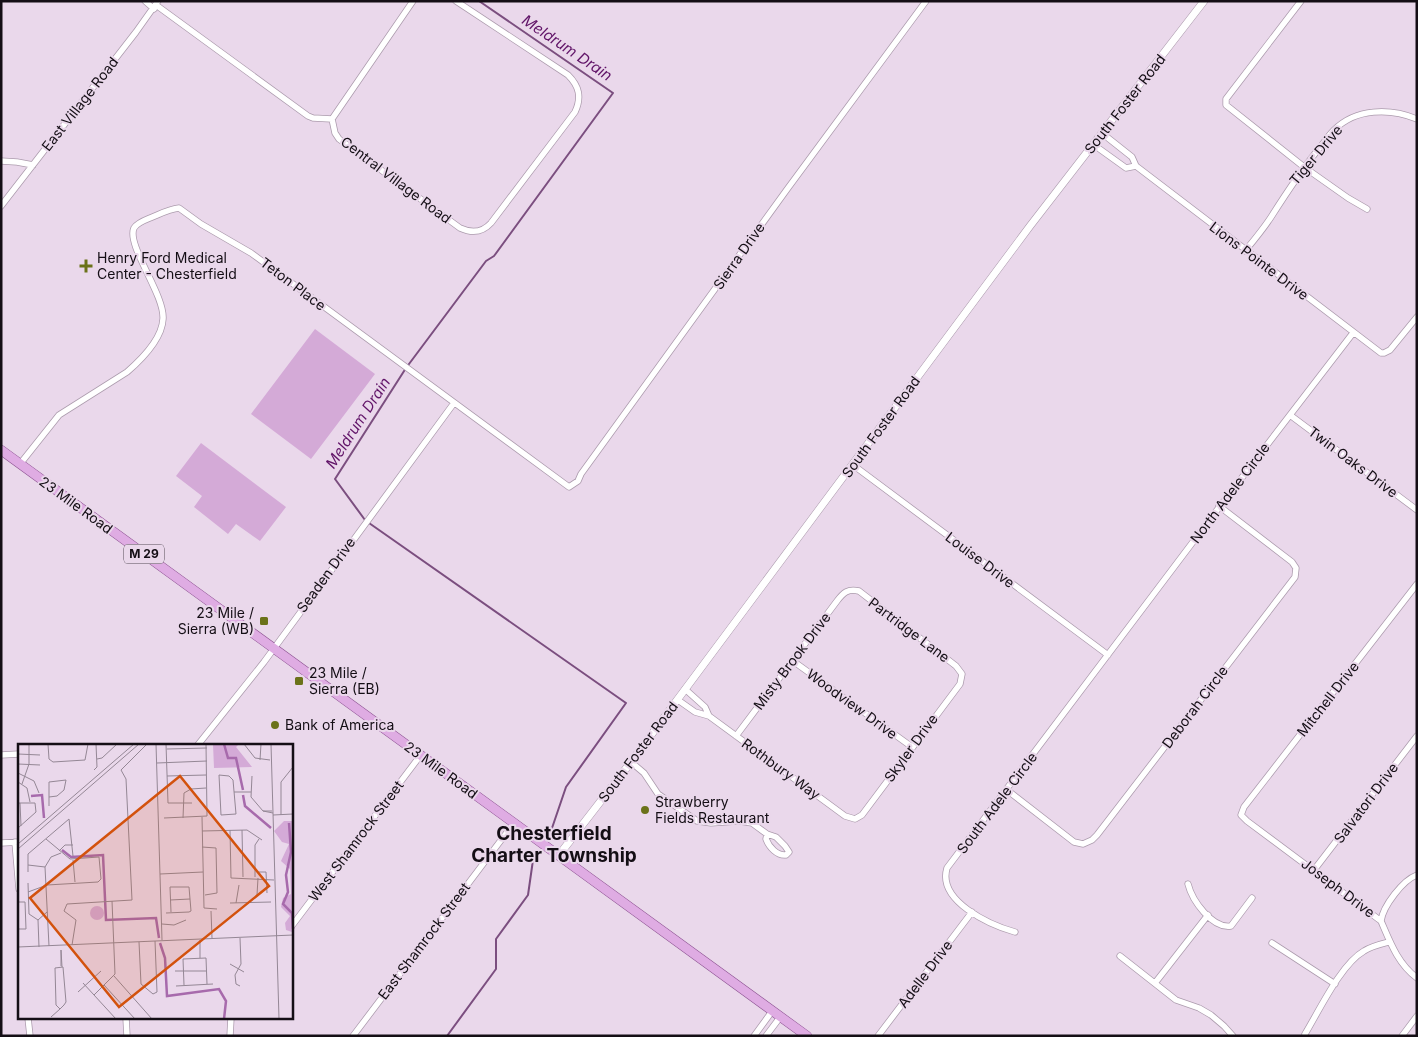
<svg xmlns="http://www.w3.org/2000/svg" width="1418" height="1037" font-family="Inter,sans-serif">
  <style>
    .pitch { fill: #d4aad7 }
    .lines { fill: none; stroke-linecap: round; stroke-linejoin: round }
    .stream { stroke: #7b4e7f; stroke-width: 2 }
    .minor-casing { stroke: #ac9bad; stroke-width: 7 }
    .tertiary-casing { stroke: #ac9bad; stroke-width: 8 }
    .primary-casing { stroke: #8a508f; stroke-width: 10 }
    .minor { stroke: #fff; stroke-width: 5.5 }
    .tertiary { stroke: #fff; stroke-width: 7 }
    .primary { stroke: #dface3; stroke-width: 9 }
    .poi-dot { fill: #6b7219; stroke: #ead8eb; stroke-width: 2 }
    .labels { text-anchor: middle; stroke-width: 4; stroke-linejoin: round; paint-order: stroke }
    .shield { fill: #ead8eb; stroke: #544b55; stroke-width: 1 }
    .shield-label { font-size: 12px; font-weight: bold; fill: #140e15 }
    .street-label { font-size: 14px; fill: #140e15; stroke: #ead8eb }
    .poi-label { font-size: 14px; fill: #140e15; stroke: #ead8eb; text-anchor: start }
    .water-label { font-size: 15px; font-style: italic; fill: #611468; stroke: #ead8eb }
    .district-label { font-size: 19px; font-weight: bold; fill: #140e15; stroke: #ead8eb }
    .inset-river { fill: none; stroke: #a76aac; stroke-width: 2.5 }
    .inset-road { fill: none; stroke: #948795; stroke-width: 1 }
    .view { fill: #d3520d; fill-opacity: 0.15; stroke: #d3520d; stroke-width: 2.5 }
    .inset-edge { fill: none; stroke: #140e15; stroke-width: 2.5 }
  </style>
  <rect width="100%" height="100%" fill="#ead8eb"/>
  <!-- pitch -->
  <path class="pitch" d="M315 329 375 374 311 459 251 414Z
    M201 443 286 507 260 541 236 524 228 534 194 507 202 496 176 476Z"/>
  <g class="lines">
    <!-- stream -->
    <path class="stream" d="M365 520 335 479 406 368 486 261 494 256 613 93 479 1
      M369 523 626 703 566 787 551 831
      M447 1036 496 969V939L528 895 533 860"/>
    <defs>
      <path id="minor" d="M145 1 154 9
        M1301 1 1226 99V105L1304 167 1348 198 1367 209
        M156 5 308 116 313 118 332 119 335 133 339 139 460 228C471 233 482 233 491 223L575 112C582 97 579 86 568 75L456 1
        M332 119 413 1
        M1094 145 1126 168 1136 166 1132 157 1103 134
        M1 161 17 162 33 165
        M1136 166 1381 353H1384L1390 350 1417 317
        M1 206 136 32 158 1
        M1245 251C1255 239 1265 227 1273 214 1287 192 1301 171 1317 151 1323 144 1328 136 1334 130 1356 108 1390 108 1417 119
        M1290 415 1417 510
        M20 464 59 415 127 372C142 359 162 339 163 319 165 295 126 245 134 228 137 223 145 220 150 218 160 214 169 209 179 208L201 224 251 253 569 487 578 481 581 474 788 188 926 1
        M853 465 1108 655
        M1417 584 1244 807 1241 815 1247 821 1381 921C1390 942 1398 964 1417 978
        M793 661 912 747
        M678 700 695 712 709 716 705 707 685 689
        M709 716 845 816 855 819 862 815 960 684 962 674 956 666 859 591C848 588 843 593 837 601L736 736
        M197 746 264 662 454 403
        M1 755 19 754
        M631 762 644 773 658 794 697 821 711 823 739 821 752 823 767 834 776 837 785 846 789 852 786 855C777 856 769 847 766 839L767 834
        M1007 790 1074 842 1083 844 1092 840 1097 835 1295 577 1296 568 1292 562 1219 506
        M15 842 19 889
        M1 843 19 842
        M1314 870 1417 736
        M1188 884C1192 900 1212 929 1231 926L1252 898
        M1381 921C1383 906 1403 880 1417 875
        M291 927 420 756
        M1015 932C990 925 937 901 947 868L1214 514 1353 333
        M1272 943 1335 984
        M1120 956 1176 1000 1199 1008 1211 1015 1224 1026 1233 1036
        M1155 983 1208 915
        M28 1018 30 1036
        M126 1018 127 1036
        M1305 1034C1319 1011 1341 964 1364 951 1372 946 1381 944 1389 942
        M230 1036 231 1018
        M353 1036 514 823
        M754 1036 773 1010
        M766 1036 781 1016
        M878 1036 972 912
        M1402 1036 1417 1016"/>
      <path id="tertiary" d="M559 855 631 762 1030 226 1204 1"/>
      <path id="primary" d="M1 450 807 1036"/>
    </defs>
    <!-- minor casing -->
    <use href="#minor" class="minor-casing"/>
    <!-- tertiary casing -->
    <use href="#tertiary" class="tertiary-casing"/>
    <!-- primary casing -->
    <use href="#primary" class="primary-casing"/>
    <!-- minor -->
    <use href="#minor" class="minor"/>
    <!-- tertiary -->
    <use href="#tertiary" class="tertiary"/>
    <!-- primary -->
    <use href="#primary" class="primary"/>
  </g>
  <!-- markers -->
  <g class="poi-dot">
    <path d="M83.5 258.5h5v5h5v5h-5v5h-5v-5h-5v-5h5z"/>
    <rect x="259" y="616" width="10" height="10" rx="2.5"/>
    <rect x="294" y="676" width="10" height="10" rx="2.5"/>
    <circle cx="275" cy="725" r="5"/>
    <circle cx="645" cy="810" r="5"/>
  </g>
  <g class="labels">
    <!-- shield labels -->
    <rect class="shield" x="124" y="544.5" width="40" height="19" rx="4"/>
    <g class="shield-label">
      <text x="144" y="558">M 29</text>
    </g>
    <!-- street labels -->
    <g class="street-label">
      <text transform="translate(80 104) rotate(-52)" y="5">East Village Road</text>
      <text transform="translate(1125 104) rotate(-52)" y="5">South Foster Road</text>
      <text transform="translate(1316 155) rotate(-50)" y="5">Tiger Drive</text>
      <text transform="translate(396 180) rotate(37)" y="5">Central Village Road</text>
      <text transform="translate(739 256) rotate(-55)" y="5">Sierra Drive</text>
      <text transform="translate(1259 261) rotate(37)" y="5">Lions Pointe Drive</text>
      <text transform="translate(293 284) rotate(37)" y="5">Teton Place</text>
      <text transform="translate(881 427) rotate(-54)" y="5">South Foster Road</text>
      <text transform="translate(1353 462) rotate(37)" y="5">Twin Oaks Drive</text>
      <text transform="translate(1230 493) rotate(-53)" y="5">North Adele Circle</text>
      <text transform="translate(76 505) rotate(36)" y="5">23 Mile Road</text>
      <text transform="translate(980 560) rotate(37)" y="5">Louise Drive</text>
      <text transform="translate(326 575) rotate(-54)" y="5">Seaden Drive</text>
      <text transform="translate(909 630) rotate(37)" y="5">Partridge Lane</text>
      <text transform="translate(792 661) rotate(-53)" y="5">Misty Brook Drive</text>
      <text transform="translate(1328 699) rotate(-52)" y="5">Mitchell Drive</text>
      <text transform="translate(852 704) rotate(36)" y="5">Woodview Drive</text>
      <text transform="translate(1195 707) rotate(-53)" y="5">Deborah Circle</text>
      <text transform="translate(911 748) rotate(-54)" y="5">Skyler Drive</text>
      <text transform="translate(638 752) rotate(-53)" y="5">South Foster Road</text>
      <text transform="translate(781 769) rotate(36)" y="5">Rothbury Way</text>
      <text transform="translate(441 770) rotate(36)" y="5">23 Mile Road</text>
      <text transform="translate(997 803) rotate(-53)" y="5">South Adele Circle</text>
      <text transform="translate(1366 803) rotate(-53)" y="5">Salvatori Drive</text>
      <text transform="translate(356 841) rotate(-53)" y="5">West Shamrock Street</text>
      <text transform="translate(1338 888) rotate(37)" y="5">Joseph Drive</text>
      <text transform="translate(424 941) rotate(-53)" y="5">East Shamrock Street</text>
      <text transform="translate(925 974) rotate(-53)" y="5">Adelle Drive</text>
    </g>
    <!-- poi labels -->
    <g class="poi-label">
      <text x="97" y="263">Henry Ford Medical<tspan x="97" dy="16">Center - Chesterfield</tspan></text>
      <text x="254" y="618" text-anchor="end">23 Mile /<tspan x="254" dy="16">Sierra (WB)</tspan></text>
      <text x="309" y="678">23 Mile /<tspan x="309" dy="16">Sierra (EB)</tspan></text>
      <text x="285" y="730">Bank of America</text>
      <text x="655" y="807">Strawberry<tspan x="655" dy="16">Fields Restaurant</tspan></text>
    </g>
    <!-- water labels -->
    <g class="water-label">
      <text transform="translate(567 48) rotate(34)" y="5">Meldrum Drain</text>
      <text transform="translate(358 423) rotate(-57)" y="5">Meldrum Drain</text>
    </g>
    <!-- district labels -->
    <g class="district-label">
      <text x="554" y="840">Chesterfield<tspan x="554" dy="22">Charter Township</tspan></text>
    </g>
  </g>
  <!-- overview -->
  <g transform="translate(18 744)">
    <rect width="275" height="275" fill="#ead8eb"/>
    <path d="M266 77H275L274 188 268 186 267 179 272 172 263 163 265 154 273 150 272 125 263 117 271 100 264 98 256 87Z" fill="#d4aad7"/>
    <path d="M195 0H221L218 3 234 23 196 24Z" fill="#d4aad7"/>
    <path d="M72 169a7 7 0 1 1 14 0a7 7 0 1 1-14 0Z" fill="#d4aad7"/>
    <path class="inset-river" d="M206 0 210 14H218L225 46M225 51 227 62 253 84M13 52 24 51 26 74M271 79 273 108 268 131 270 148 265 160 274 169 275 185M44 106 53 113 85 111 88 176 138 174 141 194M142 199 147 214 149 252 201 245 208 257 206 275"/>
    <path class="inset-road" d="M30 0 31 15 35 18 67 16 70 0M138 0 144 196M148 0 150 59H174M226 0 237 14 252 16M253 0 261 275M149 5 189 4M0 10 22 11M79 15 84 14 99 0M242 16 243 0M139 19 189 17M0 20 22 21M76 26 79 23 78 0M0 29 16 37 21 49M201 31 211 32 215 36 218 70 203 71ZM149 32 188 31M234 32 233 53 245 67M0 38 9 44 12 58M4 40 11 20V0M216 48H233M31 53 39 52 46 46 48 36 31 38V62M0 59H17L18 68 0 84M2 59 3 82M254 67H245L255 69M255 71 275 70M263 71V38L275 23M184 73 186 164 199 165M146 74 189 72 188 0M165 74 166 49 173 45 188 44M212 86 213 134 256 136M224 86 225 133M184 87 229 86 244 96M28 95 52 115 81 113 83 135 80 138 29 141M0 100 116 0M184 103 198 104 199 149 187 151M0 105 121 0M41 107 47 101H55M55 116 57 138M10 121 27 123M10 128V110L51 75 55 112M241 128H248L249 149M142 130 185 128M237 133V101L241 95M10 139 11 170 20 176M10 148 29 141M239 151 240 134M152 156 172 155M0 158H7L8 185H0M212 159 253 158M218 159 221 141M193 167 194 194M148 169 171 168 173 167 171 143H152L153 168M144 180 156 181 168 176M222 194 223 220 217 231 218 240 222 242M182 196V214M121 198 123 240 135 250 139 248 137 197M54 201 58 176 46 167 49 160 114 156 108 35 103 26 129 0M31 202 27 123 33 113 43 109M0 203 275 191M21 203 20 176 29 168M212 220 226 228M43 222V206L44 223M157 227H188M96 232 134 275M65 239 98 275M86 241 117 275M166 241 165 215 188 214 189 240M158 242 195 240M60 248 83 227M76 251 97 230 94 157M33 273 42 265 46 261 48 258 45 223 37 224 38 261 42 265"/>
    <path class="view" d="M162 32 251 142 101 263 12 154Z"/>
    <rect width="275" height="275" class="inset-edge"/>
  </g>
  <!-- border -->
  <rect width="1418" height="1037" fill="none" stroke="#140e15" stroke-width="5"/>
</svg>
